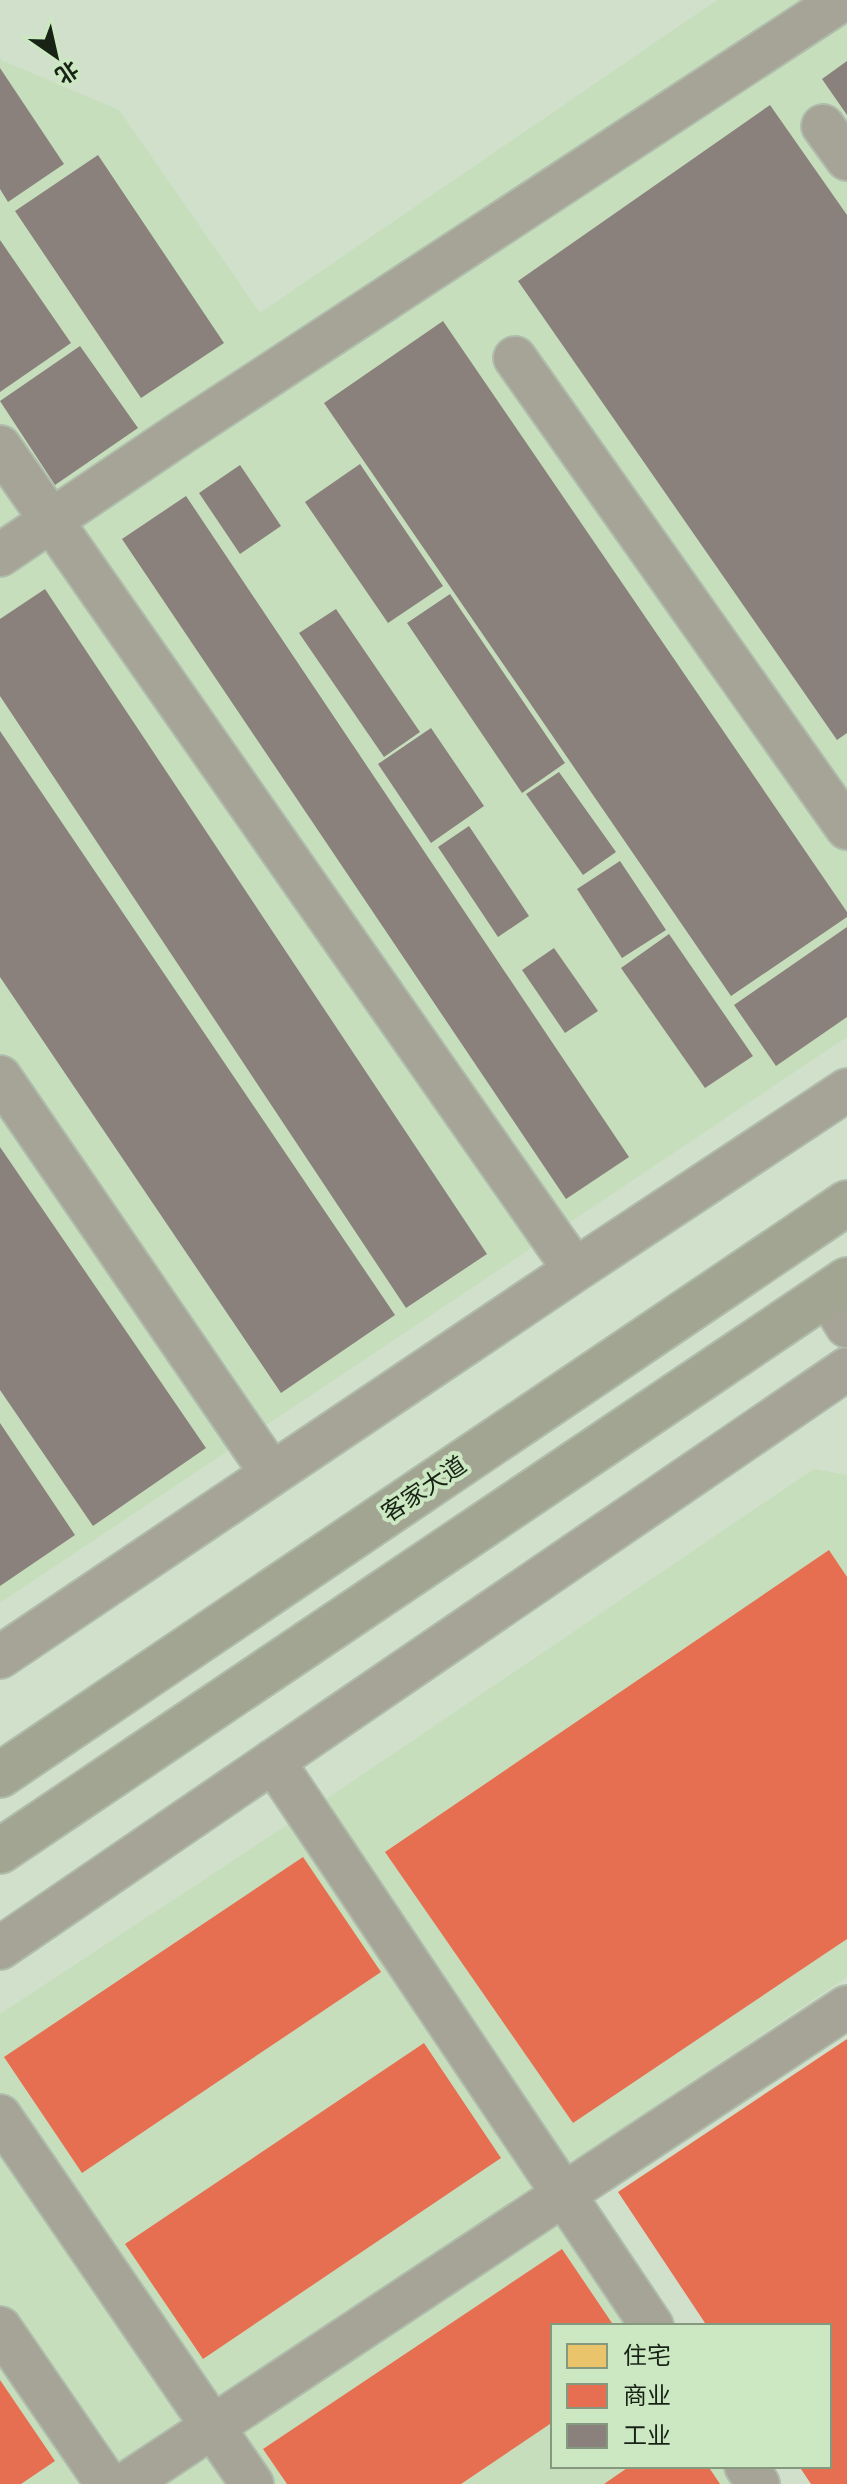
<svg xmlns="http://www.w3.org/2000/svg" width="847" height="2484" font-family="Montserrat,'Noto Sans SC',sans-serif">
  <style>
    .built { fill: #c6debc }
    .homes { fill: #e9c46a }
    .shops { fill: #e76f51 }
    .industry { fill: #8a817c }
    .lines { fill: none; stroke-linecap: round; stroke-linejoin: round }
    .minor-casing { stroke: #b0bcab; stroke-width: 46 }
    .major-casing { stroke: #b0bcab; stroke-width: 48 }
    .minor { stroke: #a5a497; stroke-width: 42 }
    .major { stroke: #a3a593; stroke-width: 44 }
    .labels { text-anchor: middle; stroke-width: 8; stroke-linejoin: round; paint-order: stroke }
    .street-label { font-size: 24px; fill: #192315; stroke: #cce8c2 }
  </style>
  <rect width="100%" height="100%" fill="#d0e0ca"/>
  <!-- built -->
  <path class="built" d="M717 0H847V1037L0 1603V57L3 61 119 110 260 313Z
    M814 1469 847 1475V1977L570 2164 591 2205 671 2326H553V2466H763L775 2484H0V2014L325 1800Z"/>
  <!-- homes -->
  <path class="homes" d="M847 2051V2143L754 2206 788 2257 708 2311 631 2198Z
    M847 2229V2295L817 2249Z
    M837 2342 847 2357V2484H816L804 2466H829V2347Z"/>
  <!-- shops -->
  <path class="shops" d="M829 1550 847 1577V1939L573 2123 385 1852Z
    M303 1857 381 1972 82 2173 4 2057Z
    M847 2039V2484H811L799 2466H829V2326H707L618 2192Z
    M424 2043 501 2158 203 2359 125 2244Z
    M562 2249 614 2326H553V2422L461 2484H287L263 2449Z
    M0 2380 55 2461 21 2484H0Z
    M630 2466H708L720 2484H604Z"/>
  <!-- industry -->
  <path class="industry" d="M847 61V115L822 79Z
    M0 68 64 164 8 202 0 189Z
    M770 105 847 215V733L837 740 518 281Z
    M98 155 224 343 141 398 15 211Z
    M0 240 71 343 0 392Z
    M443 321 847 912V917L731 996 324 403Z
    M80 346 138 428 55 485 0 401Z
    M360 464 443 586 388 623 305 502Z
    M240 465 281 526 240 554 199 493Z
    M186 496 629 1157 566 1199 122 539Z
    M45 589 487 1254 406 1308 0 696V619Z
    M450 594 565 763 522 793 407 623Z
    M336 609 420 732 384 757 299 633Z
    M431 728 484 806 431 843 378 764Z
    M0 731 395 1315 281 1393 0 977Z
    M559 772 616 852 583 875 526 794Z
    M469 826 529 916 498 937 438 847Z
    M620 861 666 930 622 958 577 889Z
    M847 927V1017L776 1066 734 1005Z
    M669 934 753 1056 705 1088 621 968Z
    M554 948 598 1011 565 1033 522 970Z
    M0 1147 206 1448 93 1526 0 1390Z
    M0 1423 75 1535 0 1586Z"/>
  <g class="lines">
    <defs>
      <path id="minor" d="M823 126 847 159
        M515 358 847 828
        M0 447 575 1270
        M0 555 181 433 842 0
        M0 1077 272 1474
        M827 1293 847 1326
        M0 1657 575 1270 847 1090
        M273 1761 652 2326
        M0 1948 847 1369
        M0 2116 252 2484
        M0 2328 107 2484
        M746 2466 758 2484
        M126 2484 847 2007"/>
      <path id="major" d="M0 1775 847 1203
        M0 1851 847 1280"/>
    </defs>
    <!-- minor casing -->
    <use href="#minor" class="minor-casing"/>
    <!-- major casing -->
    <use href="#major" class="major-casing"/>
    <!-- minor -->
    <use href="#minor" class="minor"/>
    <!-- major -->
    <use href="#major" class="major"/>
  </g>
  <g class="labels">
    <!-- street labels -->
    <g class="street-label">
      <text transform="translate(424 1489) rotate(-34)" y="8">客家大道</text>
    </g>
  </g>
  <!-- legend -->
  <rect x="551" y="2324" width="280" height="144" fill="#cce8c2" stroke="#84997d" stroke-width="2"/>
  <rect x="567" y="2344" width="40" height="24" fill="#e9c46a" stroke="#84997d" stroke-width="2"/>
  <text x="623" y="2364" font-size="24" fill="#192315">住宅</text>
  <rect x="567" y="2384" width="40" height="24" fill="#e76f51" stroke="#84997d" stroke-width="2"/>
  <text x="623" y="2404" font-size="24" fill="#192315">商业</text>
  <rect x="567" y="2424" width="40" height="24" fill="#8a817c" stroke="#84997d" stroke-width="2"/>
  <text x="623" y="2444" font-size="24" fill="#192315">工业</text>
  <!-- north arrow -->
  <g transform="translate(56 56) rotate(146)" stroke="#cce8c2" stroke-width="6" paint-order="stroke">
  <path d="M0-6L14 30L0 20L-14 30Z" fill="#192315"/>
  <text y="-12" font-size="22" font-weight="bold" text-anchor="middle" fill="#192315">北</text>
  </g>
</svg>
